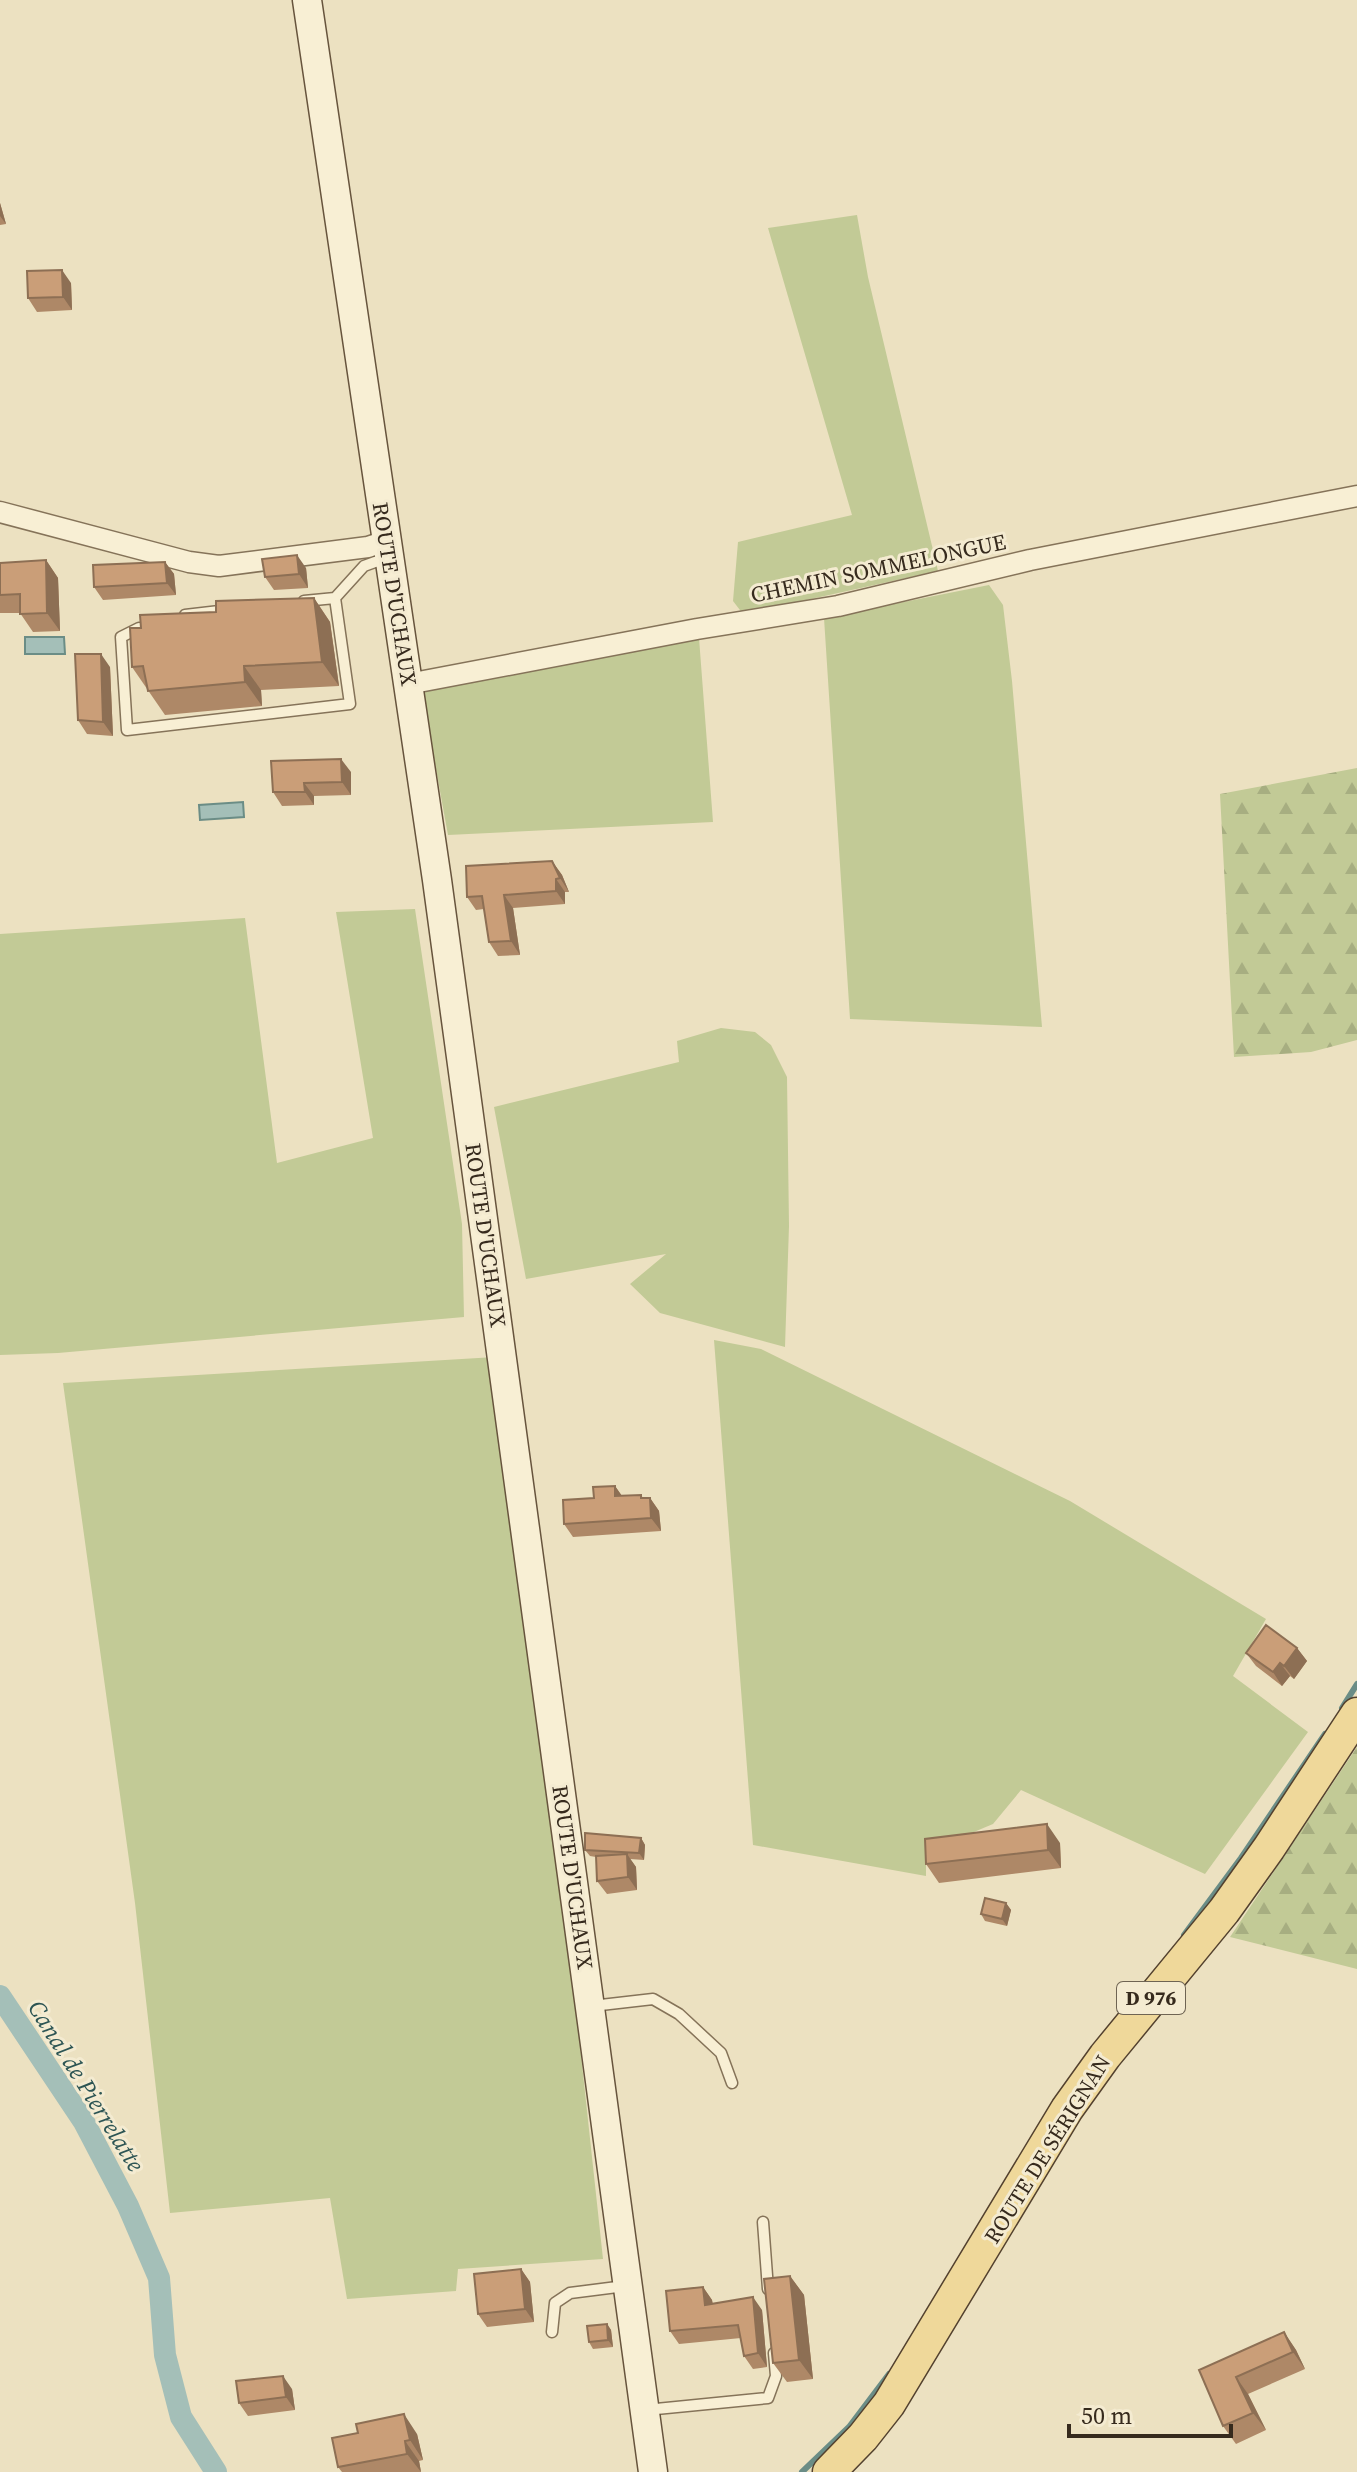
<svg xmlns="http://www.w3.org/2000/svg" width="1357" height="2472" font-family="'Source Serif 4',serif">
  <style>
    .grass { fill: #c2ca96 }
    .forest { fill: url(#forest-firs) }
    .water { fill: #a4bfb8; stroke: #6b8d86; stroke-width: 2 }
    .lines { fill: none; stroke-linecap: round; stroke-linejoin: round }
    .stream { stroke: #6b8d86; stroke-width: 6 }
    .canal { stroke: #a4bfb8; stroke-width: 22 }
    .service-casing { stroke: #857359; stroke-width: 13 }
    .minor-casing { stroke: #857359; stroke-width: 23 }
    .secondary-casing { stroke: #67543d; stroke-width: 31 }
    .primary-casing { stroke: #53412e; stroke-width: 35 }
    .service { stroke: #f8efd4; stroke-width: 10 }
    .minor { stroke: #f8efd4; stroke-width: 20 }
    .secondary { stroke: #f8efd4; stroke-width: 28 }
    .primary { stroke: #efd89a; stroke-width: 32 }
    .wall { fill: #ae8867 }
    .shaded-wall { fill: #8d6f54 }
    .building { fill: #ca9e78; stroke: #8d6f54; stroke-width: 2 }
    .labels { text-anchor: middle; stroke-width: 6; stroke-linejoin: round; paint-order: stroke }
    .shield { fill: #f4ebd1; stroke: #6f6453; stroke-width: 2 }
    .shield-label { font-size: 20px; font-weight: bold; fill: #362a1d }
    .street-label { font-size: 22px; fill: #362a1d; stroke: #f4ebd1 }
    .water-label { font-size: 24px; font-style: italic; fill: #2d5554; stroke: #f4ebd1 }
  </style>
  <defs>
    <pattern id="forest-firs" width="22" height="20" patternUnits="userSpaceOnUse" patternTransform="scale(2)"><rect width="22" height="20" fill="#c2ca96"/><path d="M5 1l3.5 6h-7zM16 11l3.5 6h-7z" fill="#a7ae81"/></pattern>
  </defs>
  <rect width="100%" height="100%" fill="#ece1c1"/>
  <!-- grass -->
  <path class="grass" d="M857 215 868 277 938 571 743 614 733 601 738 542 852 515 768 228Z
    M989 585 1003 605 1012 681 1042 1027 850 1019 824 618Z
    M699 638 713 822 448 835 422 692Z
    M415 909 462 1224 464 1317 58 1353 0 1355V934L245 918 277 1163 373 1138 336 912Z
    M721 1028 755 1032 771 1045 787 1077 789 1226 785 1347 660 1313 630 1284 666 1254 526 1279 494 1107 679 1062 677 1041Z
    M714 1340 761 1349 1070 1501 1266 1619 1233 1676 1308 1732 1205 1874 1021 1790 993 1824 926 1852V1876L753 1845Z
    M495 1357 557 1833 603 2259 458 2269 456 2291 347 2299 330 2198 170 2213 135 1903 63 1383Z"/>
  <!-- forest -->
  <path class="forest" d="M1357 768V1040L1311 1052 1234 1057 1220 794Z
    M1357 1747V1969L1230 1937Z"/>
  <!-- water -->
  <path class="water" d="M64 637 65 654H25V637Z
    M243 802 244 817 200 820 199 805Z"/>
  <g class="lines">
    <!-- stream -->
    <path class="stream" d="M1342 1708 1357 1684
      M1184 1935 1241 1858 1325 1734
      M1122 2012 1142 1986
      M802 2472 849 2427 889 2374"/>
    <!-- canal -->
    <path class="canal" d="M0 1996 84 2122 128 2206 159 2278 165 2355 181 2417 216 2472"/>
    <defs>
      <path id="service" d="M304 601 335 598
        M185 615 228 610
        M139 628 121 637 127 730 350 704 335 598 364 566 386 558
        M592 2006 653 1999 679 2014 721 2053 732 2083
        M763 2222 768 2289
        M552 2332 555 2303 570 2293 625 2286
        M646 2410 768 2398 776 2376 774 2353"/>
      <path id="minor" d="M0 512 189 562 219 566 368 547 386 541
        M408 684 697 629 838 606 1030 560 1357 496"/>
      <path id="secondary" d="M307 0 437 880 653 2472"/>
      <path id="primary" d="M829 2472 863 2437 889 2404 1067 2109 1105 2056 1224 1911 1269 1848 1357 1714"/>
    </defs>
    <!-- service casing -->
    <use href="#service" class="service-casing"/>
    <!-- minor casing -->
    <use href="#minor" class="minor-casing"/>
    <!-- secondary casing -->
    <use href="#secondary" class="secondary-casing"/>
    <!-- primary casing -->
    <use href="#primary" class="primary-casing"/>
    <!-- service -->
    <use href="#service" class="service"/>
    <!-- minor -->
    <use href="#minor" class="minor"/>
    <!-- secondary -->
    <use href="#secondary" class="secondary"/>
    <!-- primary -->
    <use href="#primary" class="primary"/>
  </g>
  <!-- wall -->
  <path class="wall" d="M0 203 6 224 0 225Z
    M71 283 72 310 37 312 28 298Z
    M46 560 58 578 60 631 33 632 20 613H0V563Z
    M165 562 174 574 176 595 103 600 94 587Z
    M306 568 308 588 274 590 265 577Z
    M314 598 330 622 339 686 261 690 262 706 165 715 132 667 141 628 216 612Z
    M110 667 113 736 87 734 78 720Z
    M271 761 351 772V795L314 796V805L282 806 273 792Z
    M552 861 562 875 569 892H565V904L513 908 520 955 498 956 489 942 484 909 476 910 467 897Z
    M615 1486 622 1496 641 1495 643 1498H650L659 1511 661 1531 573 1537 564 1524 594 1498Z
    M1297 1648 1307 1661 1294 1679 1290 1676 1282 1686 1256 1666 1246 1653Z
    M641 1838 645 1845 644 1860 630 1859 636 1867 637 1890 607 1894 597 1881 596 1857 590 1856 585 1850Z
    M1060 1843 1061 1868 939 1883 926 1864Z
    M1006 1903 1011 1910 1007 1926 985 1921 981 1914Z
    M521 2269 530 2282 534 2322 487 2327 478 2314Z
    M790 2276 804 2295 813 2379 787 2382 773 2363Z
    M703 2287 712 2300 713 2304 762 2310 767 2367 753 2369 744 2356 741 2338 679 2344 670 2331Z
    M607 2324 611 2330 613 2347 593 2349 589 2342Z
    M1284 2332 1296 2350 1305 2369 1248 2394 1266 2430 1236 2444 1223 2426 1199 2370Z
    M292 2389 295 2410 248 2416 239 2403Z
    M417 2434 423 2460 419 2461 421 2472H342L338 2467Z"/>
  <!-- shaded-wall -->
  <path class="shaded-wall" d="M0 203 6 224 0 216Z
    M62 270 71 283 72 310 63 297Z
    M297 555 306 568 308 588 299 574Z
    M46 560 58 578 60 631 47 613Z
    M165 562 174 574 176 595 167 583Z
    M314 598 330 622 339 686 322 662Z
    M101 654 110 667 113 736 103 722Z
    M244 666 261 690 262 706 245 682Z
    M341 759 351 772V795L342 782Z
    M304 783 314 796V805L305 792Z
    M552 861 562 875 569 892 560 878Z
    M556 879 565 892V904L556 891Z
    M504 895 513 908 520 955 511 941Z
    M615 1486 624 1499 615 1496Z
    M650 1498 659 1511 661 1531 651 1518Z
    M1297 1648 1307 1661 1294 1679 1284 1666Z
    M1280 1663 1290 1676 1282 1686 1273 1672Z
    M1047 1824 1060 1843 1061 1868 1048 1850Z
    M641 1838 645 1845 644 1860 639 1853Z
    M627 1854 636 1867 637 1890 628 1877Z
    M1006 1903 1011 1910 1007 1926 1002 1919Z
    M521 2269 530 2282 534 2322 525 2309Z
    M790 2276 804 2295 813 2379 799 2360Z
    M703 2287 712 2300 714 2318 705 2305Z
    M753 2297 762 2310 767 2367 758 2353Z
    M607 2324 611 2330 613 2347 608 2340Z
    M1284 2332 1296 2350 1305 2369 1293 2352Z
    M283 2376 292 2389 295 2410 286 2397Z
    M1236 2377 1248 2394 1266 2430 1253 2413Z
    M404 2414 417 2434 423 2460 410 2440Z
    M405 2441 419 2461 421 2472 407 2454Z"/>
  <!-- building -->
  <path class="building" d="M62 270 63 297 28 298 27 271Z
    M297 555 299 574 265 577 262 559Z
    M46 560 47 613 20 614V594L0 595V563Z
    M165 562 167 583 94 587 93 565Z
    M314 598 322 662 244 666 245 682 148 691 143 666 132 667 130 628H141L140 615 216 612V601Z
    M75 654H101L103 722 78 720Z
    M341 759 342 782 304 783 305 792H273L271 761Z
    M552 861 560 878 556 879V891L504 895 511 941 489 942 482 896 467 897 466 866Z
    M615 1486V1496L641 1495V1498H650L651 1518 564 1524 563 1500 594 1498 593 1487Z
    M1266 1625 1297 1648 1284 1666 1280 1663 1273 1672 1246 1653Z
    M1047 1824 1048 1850 926 1864 925 1839Z
    M585 1833 641 1838 639 1853 585 1850Z
    M627 1854 628 1877 597 1881 596 1856Z
    M985 1898 1006 1903 1002 1919 981 1914Z
    M521 2269 525 2309 478 2314 474 2274Z
    M790 2276 799 2360 773 2363 764 2279Z
    M703 2287 705 2305 753 2297 758 2353 744 2356 738 2325 670 2331 666 2291Z
    M607 2324 608 2340 589 2342 587 2326Z
    M1284 2332 1293 2352 1236 2377 1253 2413 1223 2426 1199 2370Z
    M283 2376 286 2397 239 2403 236 2381Z
    M404 2414 410 2440 405 2441 407 2454 338 2467 332 2438 358 2433 356 2424Z"/>
  <g class="labels">
    <!-- shield labels -->
    <rect class="shield" x="1117" y="1982" width="68" height="32" rx="6"/>
    <g class="shield-label">
      <text x="1151" y="2005">D 976</text>
    </g>
    <!-- street labels -->
    <g class="street-label">
      <text transform="translate(878 568) rotate(-12)" y="8">CHEMIN SOMMELONGUE</text>
      <text transform="translate(395 594) rotate(81)" y="8">ROUTE D'UCHAUX</text>
      <text transform="translate(486 1235) rotate(82)" y="8">ROUTE D'UCHAUX</text>
      <text transform="translate(573 1877) rotate(82)" y="8">ROUTE D'UCHAUX</text>
      <text transform="translate(1047 2149) rotate(-58)" y="8">ROUTE DE SÉRIGNAN</text>
    </g>
    <!-- water labels -->
    <g class="water-label">
      <text transform="translate(86 2086) rotate(58)" y="8">Canal de Pierrelatte</text>
    </g>
  </g>
  <!-- scale -->
  <path d="M1069 2424v12h162v-12" fill="none" stroke="#362a1d" stroke-width="4"/>
  <text x="1081" y="2424" font-size="24" fill="#362a1d" stroke="#f4ebd1" stroke-width="6" paint-order="stroke">50 m</text>
</svg>
